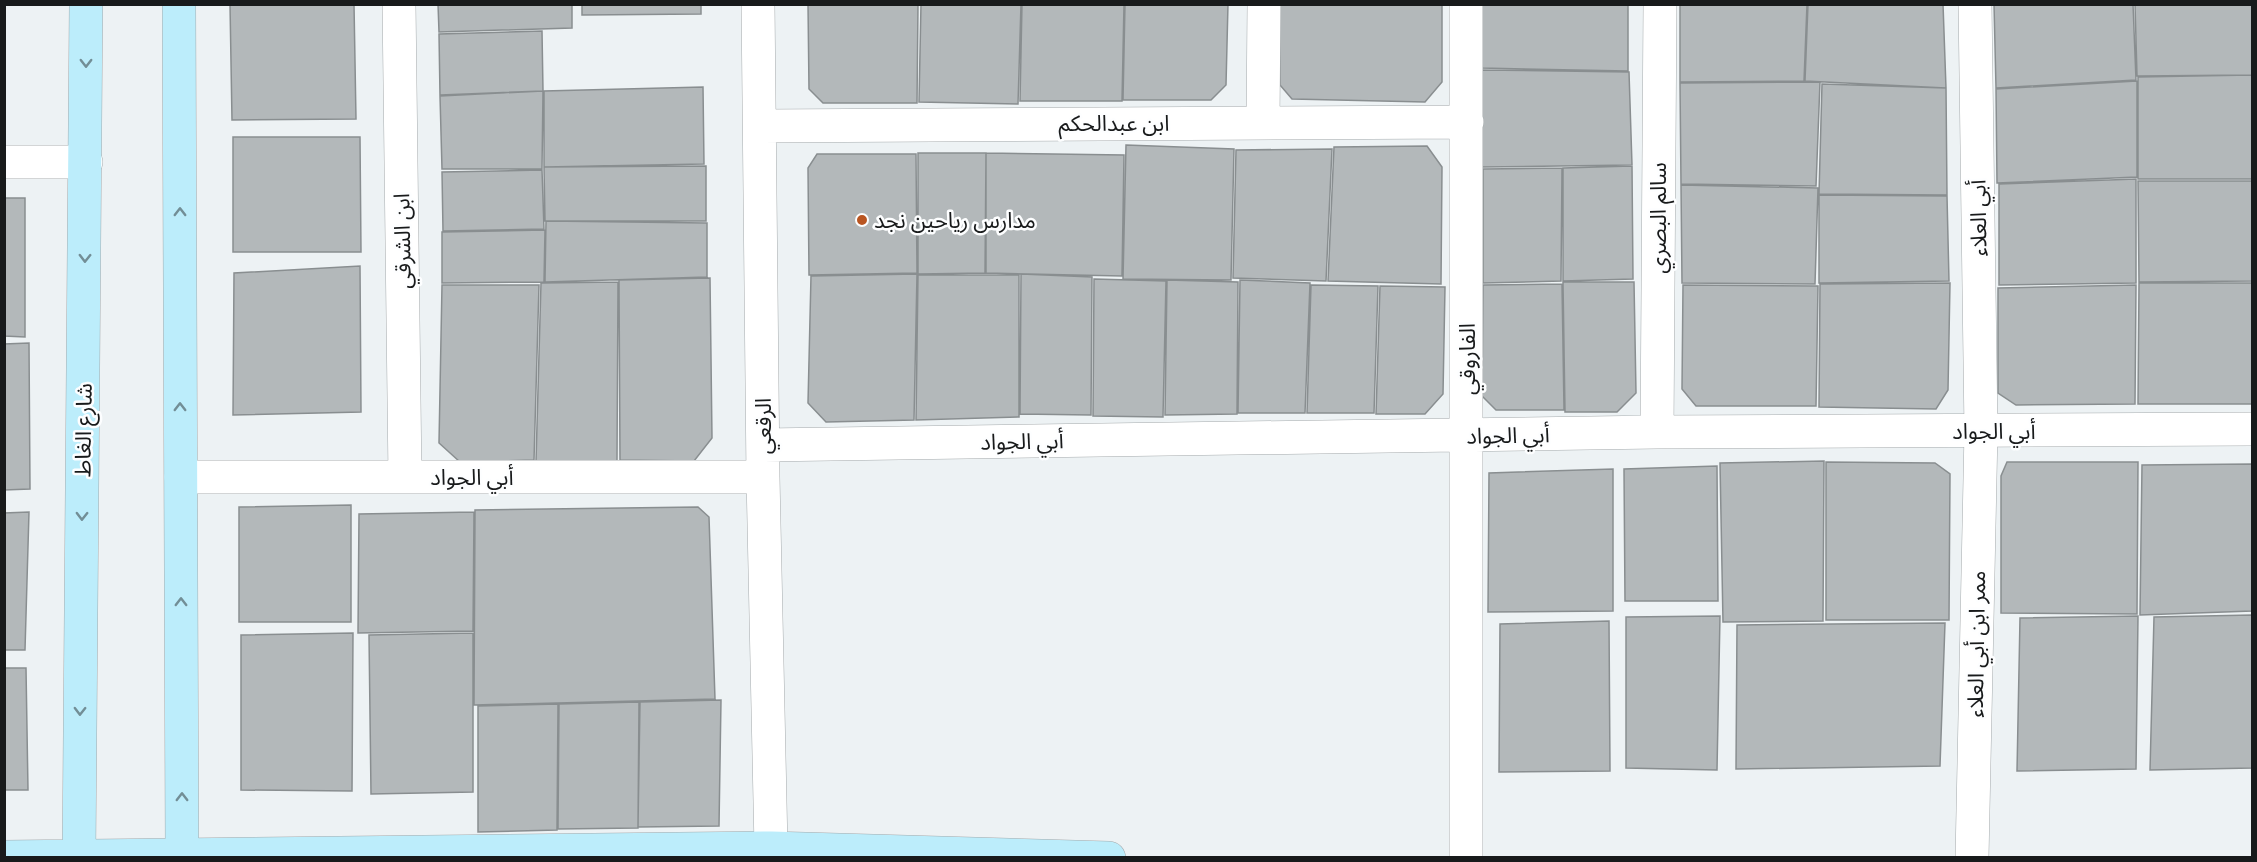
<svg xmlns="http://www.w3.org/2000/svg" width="2257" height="862" font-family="'Zilla Slab','Noto Sans Arabic',serif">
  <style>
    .building { fill: #b3b8ba; stroke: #898e90; stroke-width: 1.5 }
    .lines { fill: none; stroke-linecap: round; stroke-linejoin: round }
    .street-casing { stroke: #a6abad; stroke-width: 34 }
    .secondary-casing { stroke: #a6abad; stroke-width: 34 }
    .street { stroke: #fff; stroke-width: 33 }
    .secondary { stroke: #bcedfb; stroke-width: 33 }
    .oneway { stroke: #728e96 }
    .poi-dot { fill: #b95521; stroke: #fdfeff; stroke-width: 2 }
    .labels { text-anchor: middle; stroke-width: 5; stroke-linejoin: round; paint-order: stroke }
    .street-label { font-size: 22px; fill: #181a1b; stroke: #fdfeff }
    .poi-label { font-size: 22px; fill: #181a1b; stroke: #fdfeff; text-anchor: start }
  </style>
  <rect width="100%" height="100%" fill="#edf2f4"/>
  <!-- building -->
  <path class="building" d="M230 4H354L356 119 232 120Z
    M438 4H572V28L439 32Z
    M582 4H701V14L582 15Z
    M808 4H918L917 103H823L809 89Z
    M921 4H1021L1018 104 919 102Z
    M1022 4H1124L1122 101H1020Z
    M1125 4H1228L1226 85 1211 100H1123Z
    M1279 4H1442V82L1425 102 1292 99 1280 85Z
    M1481 4H1628V71L1480 68Z
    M1680 4H1807L1804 81 1680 82Z
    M1808 4H1943L1946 88 1805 81Z
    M1994 4H2133L2136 80 1996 88Z
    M2135 4H2252V75L2137 76Z
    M542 31 543 91 440 95 439 34Z
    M1481 70 1629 72 1632 165 1482 167Z
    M2252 75V179H2138V77Z
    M2137 81V177L1997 183 1996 89Z
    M1820 82 1816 186 1681 184 1680 83Z
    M1822 84 1946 88 1947 195 1819 194Z
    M703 87 704 164 544 167V91Z
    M543 91 542 169H442L440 96Z
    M233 137H360L361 252H233Z
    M1126 145 1234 149 1231 280 1123 279Z
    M1427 146 1442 167 1441 284 1328 281 1334 147Z
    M1332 149 1326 281 1233 278 1236 150Z
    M918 153H986L985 273 918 274Z
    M986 153 1124 155 1122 276 986 273Z
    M817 154H916L917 273 809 275 808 168Z
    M706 166V221H545L544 167Z
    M1632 166 1633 279 1563 281V168Z
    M1562 168 1561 281 1483 283V169Z
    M542 170 544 229 443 231 442 172Z
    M2136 179V283L1999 285V184Z
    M2138 181H2252V281L2139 282Z
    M1681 185 1818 188 1815 284 1682 283Z
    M1819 195 1947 196 1949 281 1819 283Z
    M4 198H25V337L4 336Z
    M546 221 707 223V277L545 282Z
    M545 230 544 282 442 283V232Z
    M360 266 361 412 233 415 234 273Z
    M917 274 914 420 826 422 808 403 811 276Z
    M1021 274 1092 277 1091 415 1020 414Z
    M918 275H1019V417L916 420Z
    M710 278 712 438 694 461 620 460 619 280Z
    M1094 279 1166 281 1163 417 1093 416Z
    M1167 280 1238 282 1237 414 1165 415Z
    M1240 280 1310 283 1305 413H1238Z
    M618 282 617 461H536L541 283Z
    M1563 282H1634L1636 393 1617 412H1565Z
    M1950 283 1948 390 1936 409 1819 407 1820 284Z
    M2139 283H2252V404H2138Z
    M1562 284 1564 410H1496L1482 396 1483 285Z
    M442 285H539L534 460 460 462 439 443Z
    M1311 285 1378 286 1374 413H1307Z
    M1683 285 1818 286 1816 406H1696L1682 389Z
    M2136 285 2135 404 2016 405 1998 393V288Z
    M1380 286 1445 287 1443 394 1425 414H1376Z
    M29 343 30 489 4 490V344Z
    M1824 461 1823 621 1723 622 1720 463Z
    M1826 462 1935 463 1950 474 1949 620H1826Z
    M2007 462H2138L2137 614 2001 613V476Z
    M2252 464V611L2140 615 2142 465Z
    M1717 466 1718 601H1625L1624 469Z
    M1613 469V611L1488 612 1489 473Z
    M351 505V622H239V507Z
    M698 507 709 517 715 699 474 705 475 510Z
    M29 512 25 650H4V513Z
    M474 512 473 631 358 633 359 514Z
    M2252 615V768L2150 770 2154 617Z
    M1720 616 1717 770 1626 768V617Z
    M2138 616 2136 769 2017 771 2020 618Z
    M1609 621 1610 771 1499 772 1500 624Z
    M1945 623 1940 766 1736 769 1737 625Z
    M353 633 352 791 241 790V635Z
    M473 633V792L371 794 369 635Z
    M4 668H26L28 790H4Z
    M721 700 719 826 638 827 640 702Z
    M639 702 638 828 558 829 559 704Z
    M558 704 557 830 478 832V706Z"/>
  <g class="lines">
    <defs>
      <path id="street" d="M399 4 405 477
        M758 4 763 477 771 848
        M1466 4V858
        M1263 122 1264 4
        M760 126 1467 122
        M4 162H86
        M1657 432 1660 4
        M764 445 1657 432 2252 429
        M181 477H763
        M1972 858 1981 431 1975 4"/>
      <path id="secondary" d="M179 4 182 855
        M79 855 86 4
        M4 857 771 848 1109 858"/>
    </defs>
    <!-- street casing -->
    <use href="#street" class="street-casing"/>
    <!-- secondary casing -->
    <use href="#secondary" class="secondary-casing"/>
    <!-- street -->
    <use href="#street" class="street"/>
    <!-- secondary -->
    <use href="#secondary" class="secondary"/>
  </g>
  <!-- one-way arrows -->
  <defs><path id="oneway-chevron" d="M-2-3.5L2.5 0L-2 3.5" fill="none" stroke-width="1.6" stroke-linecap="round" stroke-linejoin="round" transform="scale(1.5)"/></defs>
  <g class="oneway">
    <use href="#oneway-chevron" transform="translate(86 63) rotate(90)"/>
    <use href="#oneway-chevron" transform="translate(180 212) rotate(-90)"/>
    <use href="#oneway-chevron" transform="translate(85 258) rotate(91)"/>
    <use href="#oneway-chevron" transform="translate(180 407) rotate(-90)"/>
    <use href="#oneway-chevron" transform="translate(82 516) rotate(91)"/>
    <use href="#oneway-chevron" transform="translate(181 602) rotate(-90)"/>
    <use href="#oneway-chevron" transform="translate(80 711) rotate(91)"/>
    <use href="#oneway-chevron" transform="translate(182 797) rotate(-90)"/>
  </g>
  <!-- markers -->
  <circle class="poi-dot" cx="862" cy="220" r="6"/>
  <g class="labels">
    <!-- street labels -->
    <g class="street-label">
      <text x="1114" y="131">ابن عبدالحكم</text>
      <text transform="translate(1658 218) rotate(-90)" y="8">سالم البصري</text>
      <text transform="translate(1978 218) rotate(-91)" y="8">أبي العلاء</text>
      <text transform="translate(402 241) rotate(-91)" y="8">ابن الشرقي</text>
      <text transform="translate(1467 359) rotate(-90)" y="8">الفاروقي</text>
      <text transform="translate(763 426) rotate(-90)" y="8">الرقعي</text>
      <text transform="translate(83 430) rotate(-89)" y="8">شارع الغاط</text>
      <text x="1994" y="439">أبي الجواد</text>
      <text transform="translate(1508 435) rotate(-1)" y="8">أبي الجواد</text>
      <text transform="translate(1022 441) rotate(-1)" y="8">أبي الجواد</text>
      <text x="472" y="485">أبي الجواد</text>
      <text transform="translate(1976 644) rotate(-89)" y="8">ممر ابن أبي العلاء</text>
    </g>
    <!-- poi labels -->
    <g class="poi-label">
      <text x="874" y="228">مدارس رياحين نجد</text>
    </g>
  </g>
  <!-- border -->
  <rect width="2257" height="862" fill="none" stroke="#181a1b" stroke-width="12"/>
</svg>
